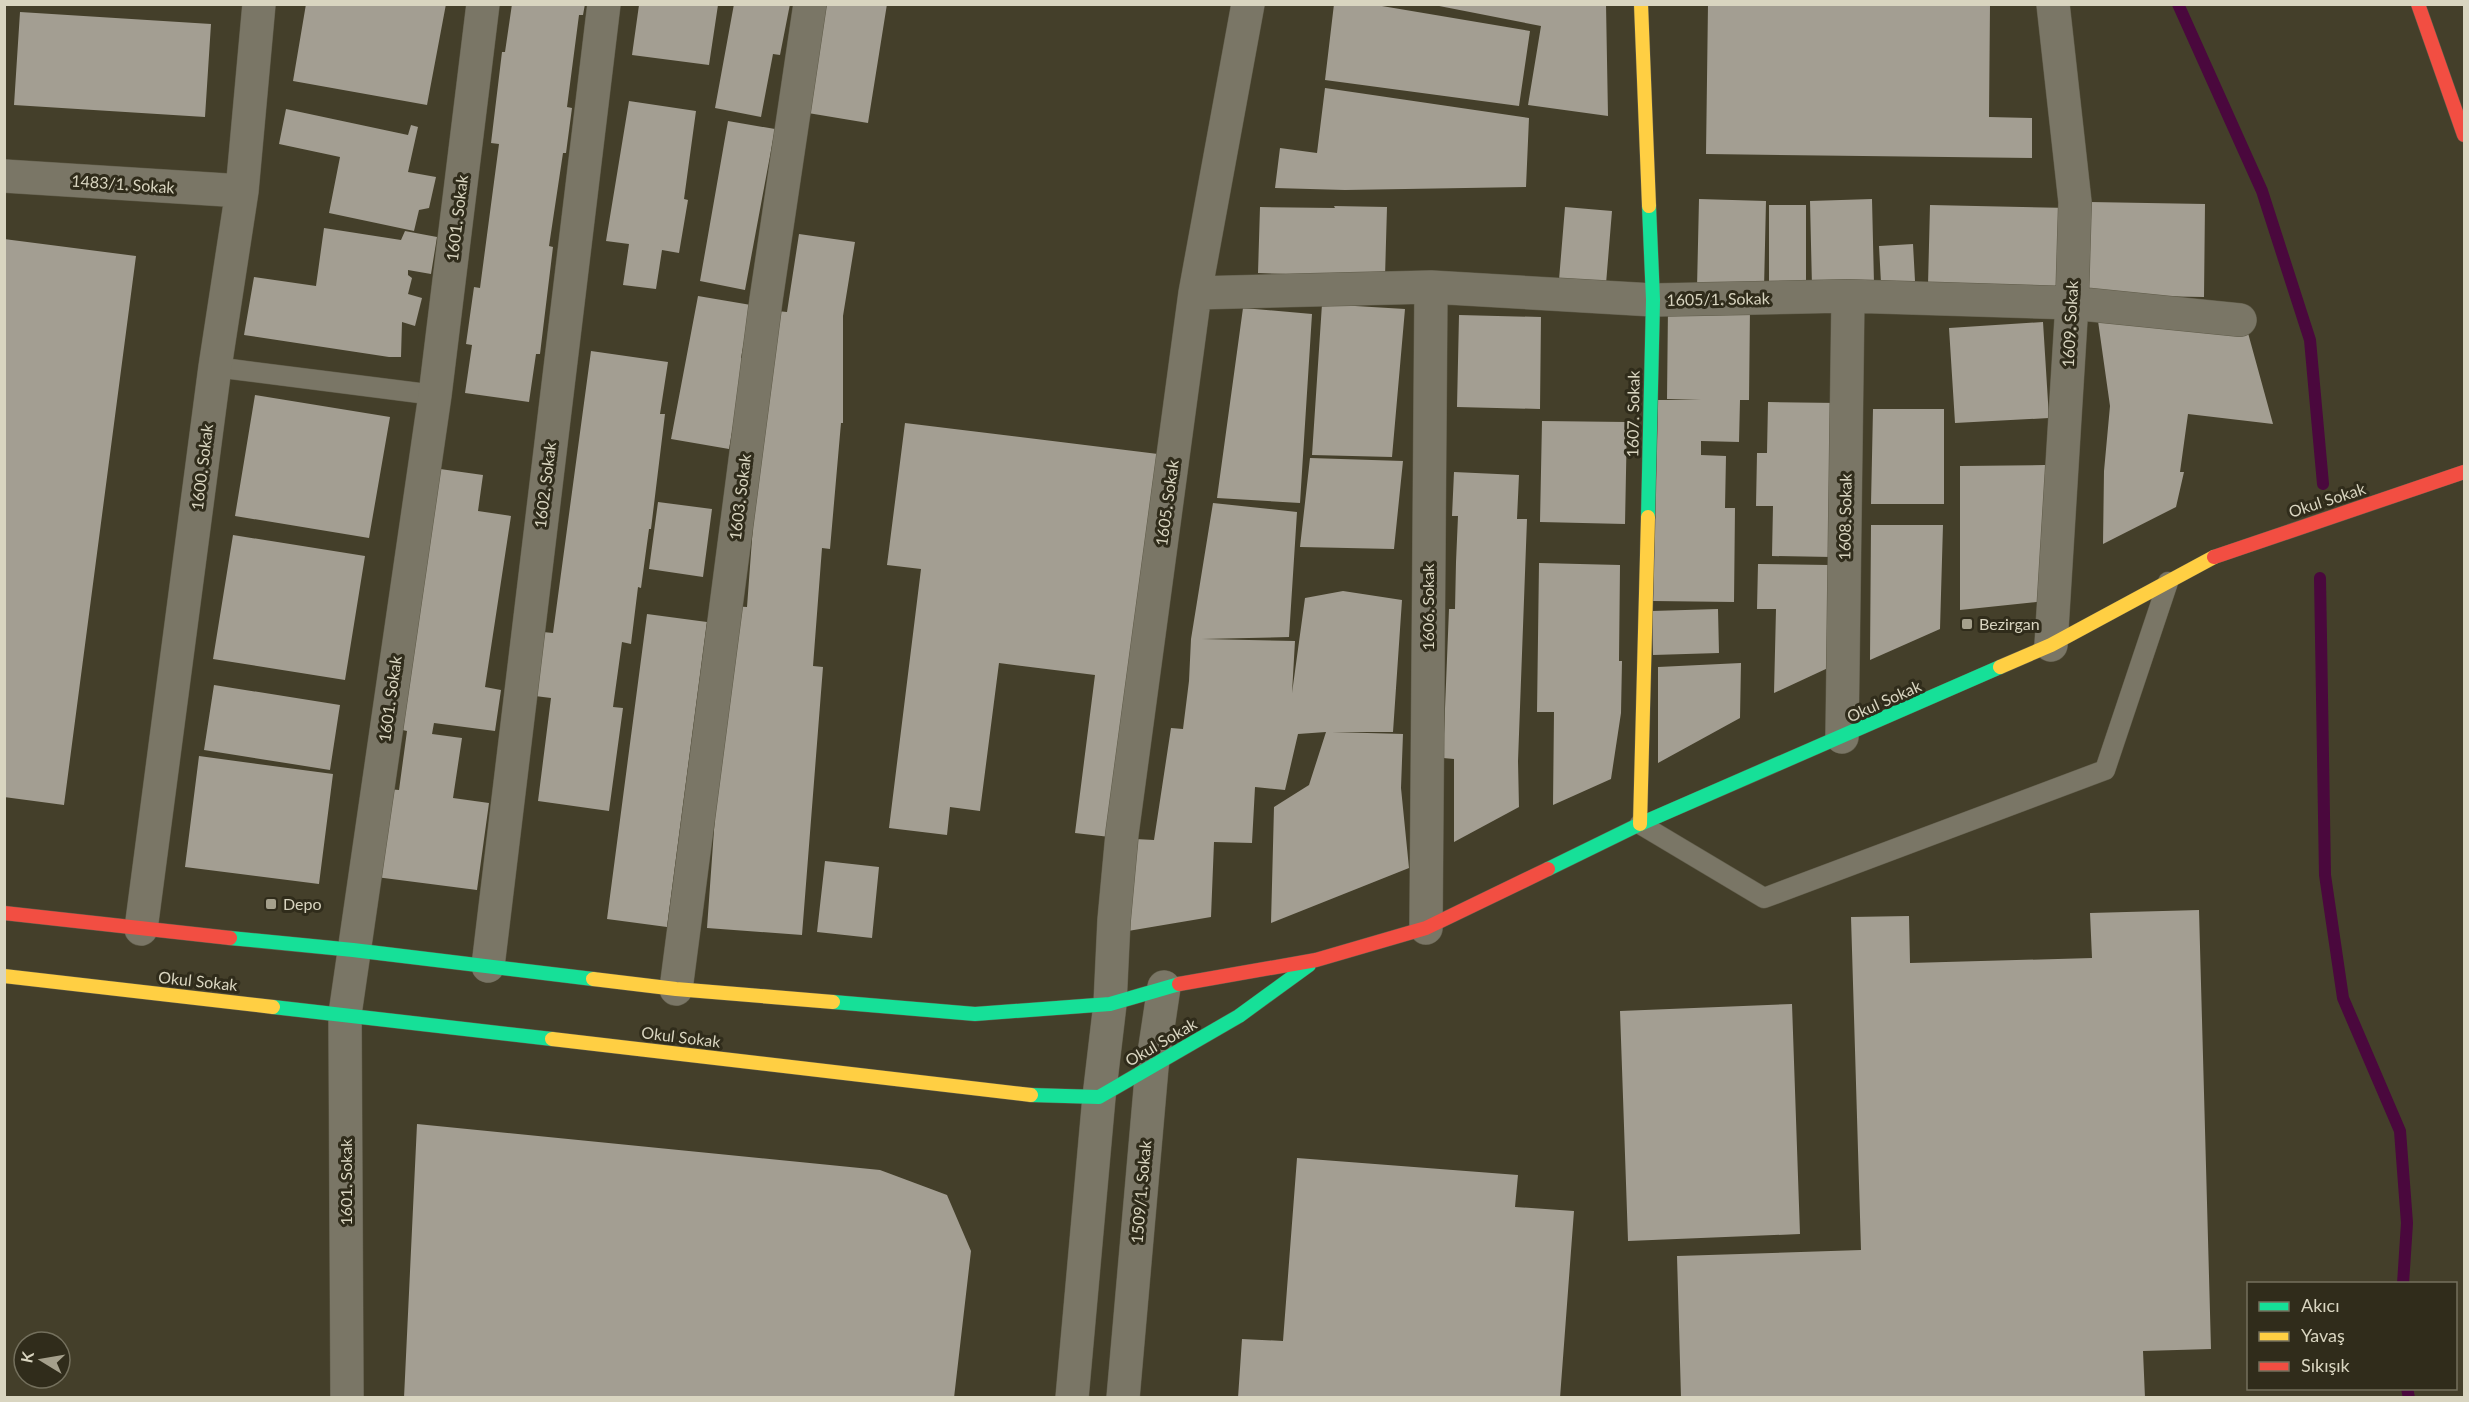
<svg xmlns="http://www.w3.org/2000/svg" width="2469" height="1402" font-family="Lato,sans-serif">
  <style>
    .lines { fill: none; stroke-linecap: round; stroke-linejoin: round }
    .stream { stroke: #4a083d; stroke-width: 12 }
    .building { fill: #a39e92 }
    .lane-casing { stroke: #615d4b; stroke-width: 21 }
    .street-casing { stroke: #615d4b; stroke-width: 34 }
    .fast-casing { stroke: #615d4b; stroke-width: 15 }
    .slow-casing { stroke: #615d4b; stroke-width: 15 }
    .jam-casing { stroke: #615d4b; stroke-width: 15 }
    .lane { stroke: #7a7666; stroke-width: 20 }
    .street { stroke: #7a7666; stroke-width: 33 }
    .fast { stroke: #16e098; stroke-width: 14 }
    .slow { stroke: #ffcf43; stroke-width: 14 }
    .jam { stroke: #f24e42; stroke-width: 14 }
    .poi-dot { fill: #a5a08c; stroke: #302c1b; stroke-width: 2 }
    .labels { text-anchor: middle; stroke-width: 6; stroke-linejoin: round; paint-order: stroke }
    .street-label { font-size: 16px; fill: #d9d5c0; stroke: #302c1b }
    .poi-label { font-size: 16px; fill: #d9d5c0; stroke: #302c1b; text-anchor: start }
  </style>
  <rect width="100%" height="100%" fill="#443f2a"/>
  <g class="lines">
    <!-- stream -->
    <path class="stream" d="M2178 4 2262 191 2310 340 2323 484
      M2320 578 2325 875 2343 998 2400 1131 2407 1223 2403 1284
      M2407 1388 2409 1398"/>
  </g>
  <!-- building -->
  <path class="building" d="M306 4H446L427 105 293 81Z
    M512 4H585L583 15H579L567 107 572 108 566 153H563L549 246 553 247 540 354H536L529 402 465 393 472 345 466 344 474 287 480 288 499 144 491 143 502 52H505Z
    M734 4H790L780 55 773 54 761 117 715 108Z
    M820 4H887L868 123 802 112Z
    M1334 4H1370L1530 31 1519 106 1325 80Z
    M1429 4H1606L1608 116 1528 105 1541 26Z
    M1708 4H1990L1989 117 2032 118V158L1706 154Z
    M639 5H718L709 65 632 55Z
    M20 12 211 24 205 117 14 105Z
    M1325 88 1529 118 1526 187 1345 190 1275 188 1280 148 1317 153Z
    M629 101 696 111 684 199 688 200 679 253 662 250 656 289 623 285 629 244 606 241Z
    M286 109 408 135 411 125 418 127 408 172 436 177 429 208 419 210 414 231 329 213 340 157 279 144Z
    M728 121 775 129 745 290 700 281Z
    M1699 199 1766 201 1764 289 1697 288Z
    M1872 199 1874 284 1812 287 1810 201Z
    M2090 202 2205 204 2204 297 2088 295Z
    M1769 205H1806V283H1769Z
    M1930 205 2070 208 2068 289 1928 285Z
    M1334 206 1387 207 1385 277 1258 273 1260 207 1335 208Z
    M1565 207 1612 211 1606 284 1559 280Z
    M324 228 401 240 405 231 437 237 431 274 408 270V275L412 278 408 294 422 298 415 326 402 322 401 357H389L244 335 254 277 316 286Z
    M799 234 855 242 843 316V423H841L830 549 822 548 813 666 823 667 802 935 707 928 730 606 747 607 761 417 777 311 787 312Z
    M4 239 136 256 64 805 4 797Z
    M1913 244 1915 281 1881 283 1879 246Z
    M698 296 751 305 741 358 745 359 729 449 671 439Z
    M1322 304 1405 309 1392 457 1312 455Z
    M1668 306 1750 307 1749 400H1740L1739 442 1701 441V455L1726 456 1725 508H1735L1734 602 1653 601 1658 400H1701L1667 399Z
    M1243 308 1312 314 1300 503 1217 498Z
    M1459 315 1541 317 1540 409 1457 407Z
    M2098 321 2248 333 2273 424 2188 414 2180 472H2184L2176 507 2103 544 2104 471 2110 406Z
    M2043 322 2049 418 1955 423 1949 328Z
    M591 351 668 362 660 414H665L651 529H649L641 588 638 587 631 644 622 642 613 707 623 708 609 811 538 801 551 698 535 696 543 632 553 633Z
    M255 395 390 417 369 538 235 516Z
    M1768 402 1839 403 1832 557 1772 556 1773 506H1756L1757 453H1767Z
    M1873 409H1944V504H1871Z
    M1542 421 1627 422 1625 524 1540 522Z
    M905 423 1158 454 1110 837 1075 833 1095 675 999 663 980 811 950 807 947 835 889 828 921 569 887 565Z
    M1310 458 1403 461 1394 549 1300 547Z
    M2045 465V601L1960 610V466Z
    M433 468 483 475 478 511 511 516 485 687 501 690 495 731 434 723 432 734 462 738 453 798 489 803 477 890 376 877 388 789 399 790 407 731 398 729Z
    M1454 472 1519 475 1517 519H1527L1518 761 1519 807 1454 842V759L1443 758 1449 609H1455L1456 562 1458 516H1452Z
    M658 502 712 509 703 577 649 569Z
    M1213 503 1297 512 1289 637 1202 639 1295 641 1292 693 1305 598 1343 591 1402 600 1393 732H1332L1403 734 1401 788 1409 868 1271 923 1274 807 1309 785 1326 732 1298 734 1285 790 1255 787 1252 843 1214 842 1211 917 1128 931 1135 839 1154 840 1171 728 1183 729 1189 681 1191 639Z
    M1871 525H1943L1940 629 1870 660Z
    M233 535 365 556 345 680 213 659Z
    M1539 563 1620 565 1619 661H1622L1621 713 1611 779 1553 805 1554 712H1537Z
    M1758 564 1829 565 1828 668 1774 693 1776 609H1757Z
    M1718 609 1719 653 1653 655 1652 611Z
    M647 614 707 622 667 927 607 919Z
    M1741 663 1740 718 1658 763V667Z
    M214 685 340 705 330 770 204 750Z
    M199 756 333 774 319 884 185 867Z
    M825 861 879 867 872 938 817 932Z
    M2199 910 2211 1349 2143 1351 2145 1398H1681L1677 1256 1861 1250 1851 917 1909 916 1910 963 2092 958 2090 913Z
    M1792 1004 1800 1234 1628 1241 1620 1011Z
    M417 1124 880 1170 947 1195 971 1251 954 1398H404Z
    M1297 1158 1518 1175 1515 1207 1574 1211 1560 1398H1238L1242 1339 1283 1341Z"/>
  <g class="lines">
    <defs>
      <path id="lane" d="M215 367 435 395
        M1640 824 1764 898 2105 770 2168 582"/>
      <path id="street" d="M4 176 242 191
        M1195 293 1431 287 1653 300 1848 296 2072 303 2240 320
        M2051 645 2072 303 2075 202 2053 4
        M1842 737 1848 296
        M1426 928 1431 287
        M141 929 215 367 242 191 259 4
        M488 966 604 4
        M676 989 766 300 810 4
        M347 1398 345 1014 435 395 483 4
        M1072 1398 1099 1097 1110 1004 1114 920 1122 834 1195 293 1248 4
        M1123 1398 1152 1067 1164 987"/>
      <path id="fast" d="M1648 517 1653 300 1649 206
        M1548 869 1640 824 2000 667
        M230 938 353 950 593 979
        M833 1002 975 1014 1110 1004 1179 984
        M273 1007 552 1039
        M1031 1095 1099 1097 1239 1016 1309 965"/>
      <path id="slow" d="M1641 4 1649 206
        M2000 667 2051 645 2214 557
        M1640 824 1648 517
        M4 976 273 1007
        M593 979 676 989 833 1002
        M552 1039 1031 1095"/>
      <path id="jam" d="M2418 4 2464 135
        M2214 557 2464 472
        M4 913 230 938
        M1179 984 1316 960 1426 928 1548 869"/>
    </defs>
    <!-- lane casing -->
    <use href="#lane" class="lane-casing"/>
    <!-- street casing -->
    <use href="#street" class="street-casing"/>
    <!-- fast casing -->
    <use href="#fast" class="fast-casing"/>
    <!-- slow casing -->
    <use href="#slow" class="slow-casing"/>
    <!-- jam casing -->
    <use href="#jam" class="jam-casing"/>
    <!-- lane -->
    <use href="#lane" class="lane"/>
    <!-- street -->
    <use href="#street" class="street"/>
    <!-- fast -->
    <use href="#fast" class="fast"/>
    <!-- slow -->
    <use href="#slow" class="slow"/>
    <!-- jam -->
    <use href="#jam" class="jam"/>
  </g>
  <!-- markers -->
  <g class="poi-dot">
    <rect x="1961" y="618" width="12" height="12" rx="3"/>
    <rect x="265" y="898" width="12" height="12" rx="3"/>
  </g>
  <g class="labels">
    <!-- street labels -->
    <g class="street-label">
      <text transform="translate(123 184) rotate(4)" y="6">1483/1. Sokak</text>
      <text transform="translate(457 218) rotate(-83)" y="6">1601. Sokak</text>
      <text transform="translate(1718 299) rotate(-1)" y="6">1605/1. Sokak</text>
      <text transform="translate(2070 324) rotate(-87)" y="6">1609. Sokak</text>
      <text transform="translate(1633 414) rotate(-89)" y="6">1607. Sokak</text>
      <text transform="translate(202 467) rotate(-83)" y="6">1600. Sokak</text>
      <text transform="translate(545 485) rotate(-83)" y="6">1602. Sokak</text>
      <text transform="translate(740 497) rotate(-83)" y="6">1603. Sokak</text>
      <text transform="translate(2327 500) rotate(-18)" y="6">Okul Sokak</text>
      <text transform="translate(1167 503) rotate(-82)" y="6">1605. Sokak</text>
      <text transform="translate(1845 517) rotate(-89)" y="6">1608. Sokak</text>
      <text transform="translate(1428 607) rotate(-90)" y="6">1606. Sokak</text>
      <text transform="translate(390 699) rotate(-82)" y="6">1601. Sokak</text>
      <text transform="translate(1884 701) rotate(-24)" y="6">Okul Sokak</text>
      <text transform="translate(198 981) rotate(6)" y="6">Okul Sokak</text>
      <text transform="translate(681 1037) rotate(7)" y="6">Okul Sokak</text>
      <text transform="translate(1161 1042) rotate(-30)" y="6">Okul Sokak</text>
      <text transform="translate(346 1182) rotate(-90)" y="6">1601. Sokak</text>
      <text transform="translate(1141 1192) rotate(-85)" y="6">1509/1. Sokak</text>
    </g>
    <!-- poi labels -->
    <g class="poi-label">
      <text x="1979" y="630">Bezirgan</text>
      <text x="283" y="910">Depo</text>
    </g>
  </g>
  <!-- border -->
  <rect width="2469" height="1402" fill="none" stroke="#d9d5c0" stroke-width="12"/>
  <!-- legend -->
  <rect x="2247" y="1282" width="210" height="108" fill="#302c1b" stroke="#74705d" stroke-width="1.5"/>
  <rect x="2259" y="1302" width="30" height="9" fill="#16e098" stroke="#74705d" stroke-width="1.5"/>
  <text x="2301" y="1312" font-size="18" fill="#d9d5c0">Akıcı</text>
  <rect x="2259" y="1332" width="30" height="9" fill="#ffcf43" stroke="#74705d" stroke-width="1.5"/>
  <text x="2301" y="1342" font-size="18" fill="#d9d5c0">Yavaş</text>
  <rect x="2259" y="1362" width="30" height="9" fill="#f24e42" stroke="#74705d" stroke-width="1.5"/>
  <text x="2301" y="1372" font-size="18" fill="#d9d5c0">Sıkışık</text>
  <!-- north arrow -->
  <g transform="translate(42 1360) rotate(281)"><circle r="28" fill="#302c1b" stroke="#74705d" stroke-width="1.5"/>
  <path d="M0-4.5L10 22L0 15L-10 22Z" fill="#a5a08c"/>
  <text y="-9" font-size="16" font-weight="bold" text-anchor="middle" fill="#d9d5c0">K</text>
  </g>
</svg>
